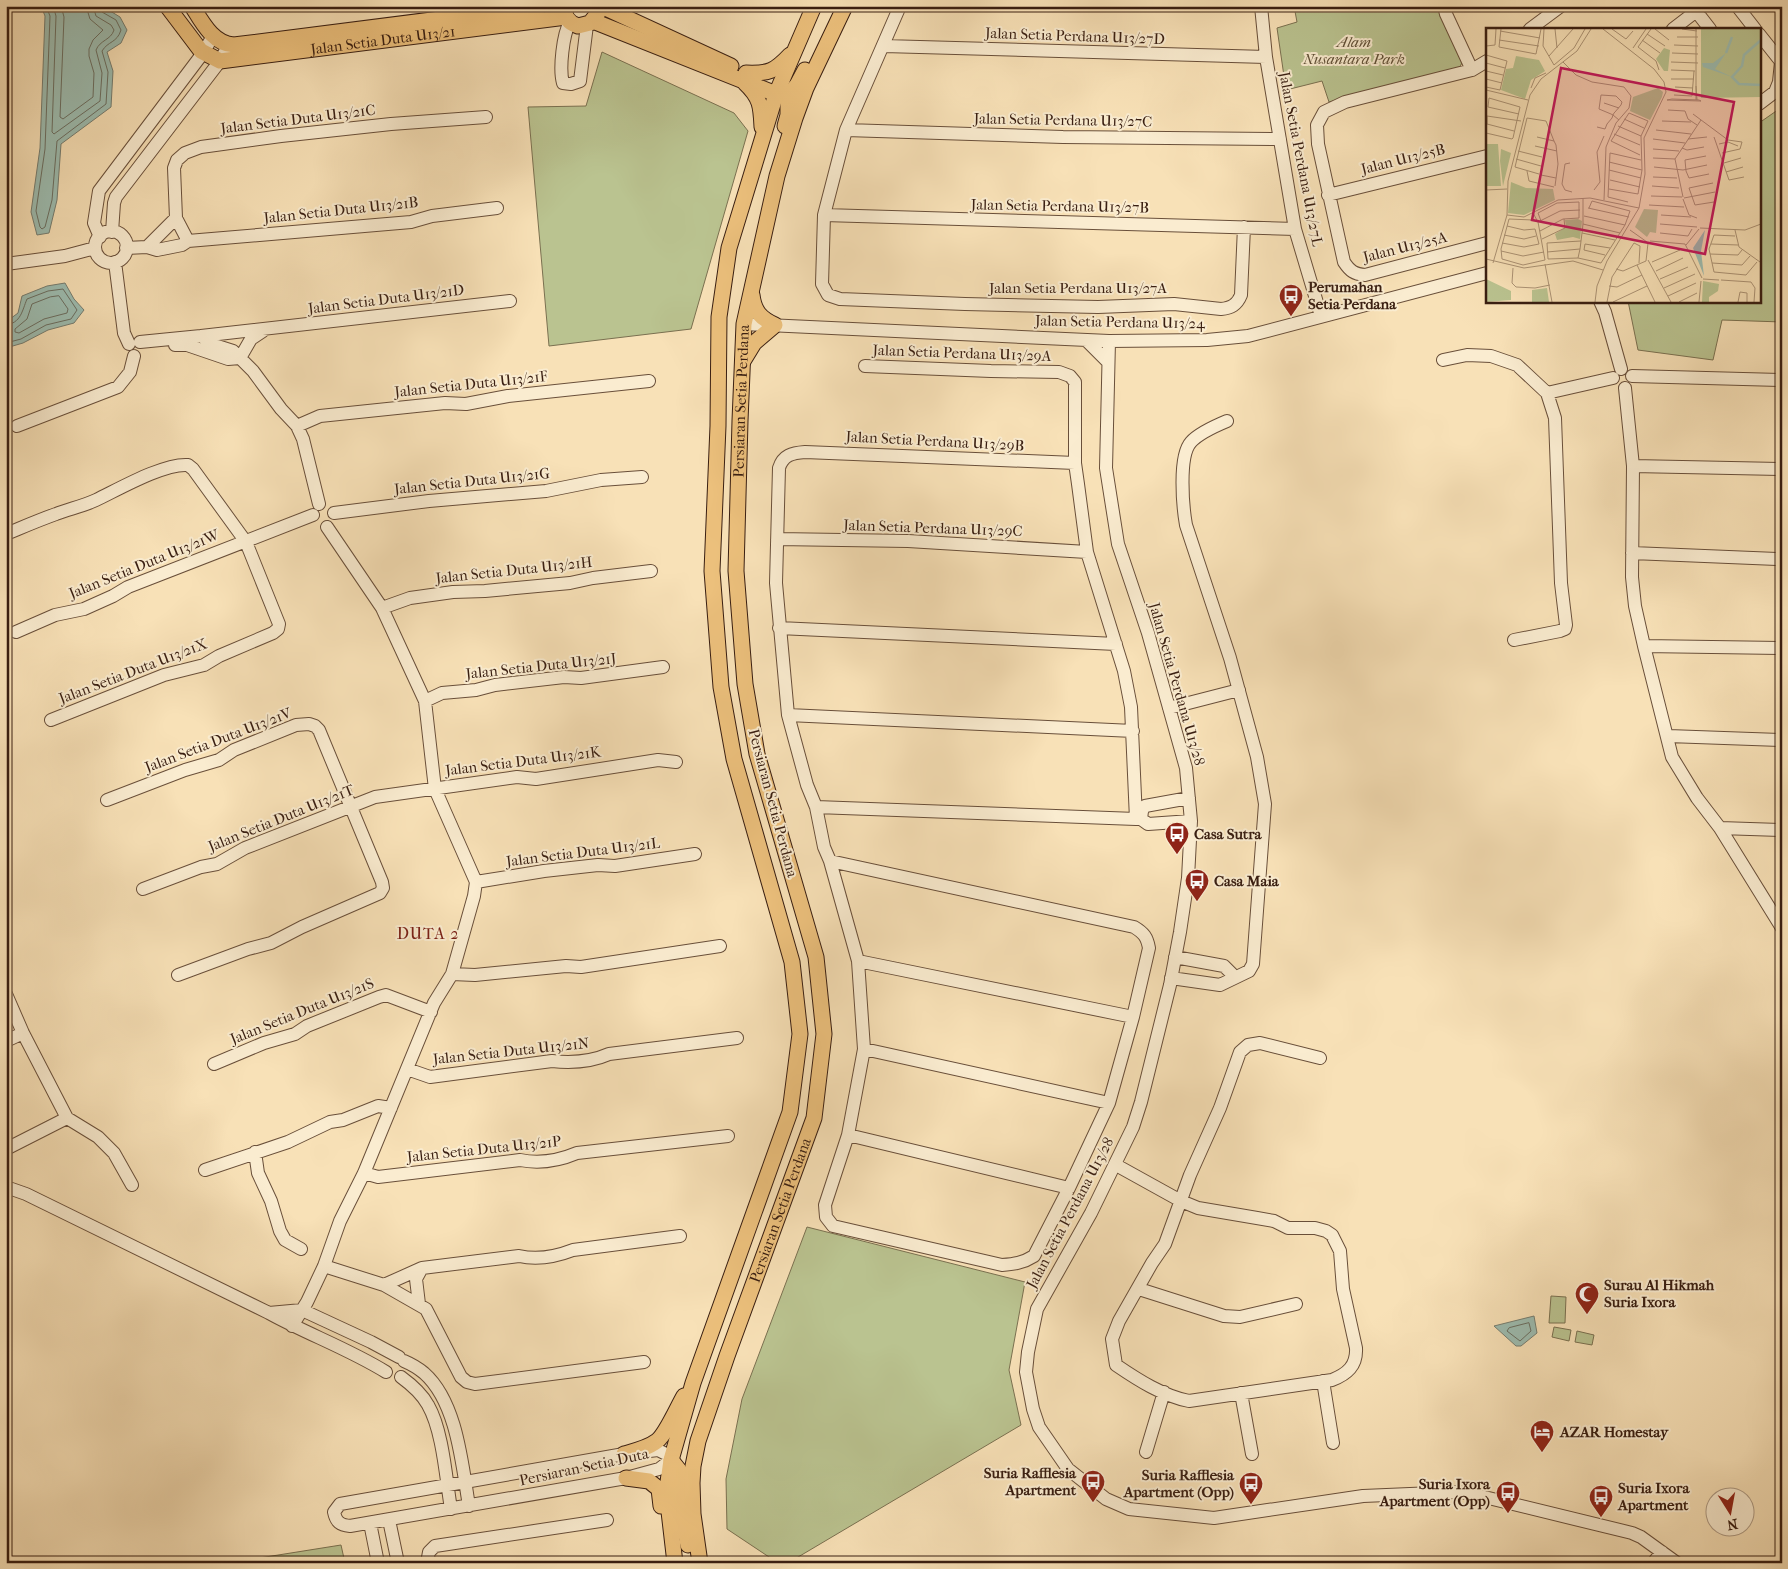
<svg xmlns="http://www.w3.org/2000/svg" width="1788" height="1569" font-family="'IM FELL French Canon',serif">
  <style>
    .green { fill: #bac390; stroke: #7a7050 }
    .water { fill: #9dbdb1; stroke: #757d71 }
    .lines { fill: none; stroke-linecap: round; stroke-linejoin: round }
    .shore { stroke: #6b6e61; stroke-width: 1 }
    .minor-casing { stroke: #694f3a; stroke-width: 14 }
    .major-casing { stroke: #391e11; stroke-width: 17 }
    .minor { stroke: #faecd0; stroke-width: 12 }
    .major { stroke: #ecc07c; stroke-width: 15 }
    .labels { text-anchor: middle; stroke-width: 4; stroke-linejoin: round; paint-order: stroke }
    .street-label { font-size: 15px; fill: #391e11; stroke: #faecd0 }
    .park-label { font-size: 15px; font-style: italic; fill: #605037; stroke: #faecd0 }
    .poi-label { font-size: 15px; font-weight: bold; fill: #391e11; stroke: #faecd0; text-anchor: start }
    .neighbourhood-label { font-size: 16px; letter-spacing: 1px; fill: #7a1f14; stroke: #faecd0 }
    .inset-river { fill: none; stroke: #9dbdb1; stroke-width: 2.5 }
    .inset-road { fill: none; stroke: #ac9375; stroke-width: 1 }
    .view { fill: #c2185b; fill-opacity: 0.15; stroke: #c2185b; stroke-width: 2.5 }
    .inset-edge { fill: none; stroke: #391e11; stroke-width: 2.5 }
  </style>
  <rect width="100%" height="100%" fill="#f8e1b7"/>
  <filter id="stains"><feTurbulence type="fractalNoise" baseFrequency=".004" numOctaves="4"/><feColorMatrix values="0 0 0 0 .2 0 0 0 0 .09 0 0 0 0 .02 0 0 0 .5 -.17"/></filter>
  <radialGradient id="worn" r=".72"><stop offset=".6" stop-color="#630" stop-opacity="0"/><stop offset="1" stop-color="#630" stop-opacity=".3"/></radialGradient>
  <!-- green -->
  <path class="green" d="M1294 6H1438L1465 56 1459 69 1329 102 1322 81 1286 90 1277 28 1297 22Z
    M602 52 734 113 748 131 691 329 549 346 528 107 586 106Z
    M1782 107V322L1722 320 1713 360 1638 350 1628 301H1759V123Z
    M807 1227 1025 1282 1009 1370 1021 1425 788 1563H778L727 1529 726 1479 742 1399Z
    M1551 1296 1566 1297 1565 1323H1549Z
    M1554 1327 1571 1330 1569 1341 1552 1337Z
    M1577 1331 1594 1335 1592 1345 1575 1342Z
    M341 1545 345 1563H228Z"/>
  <!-- water -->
  <path class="water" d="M41 6H102L120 17 127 30 121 43 107 52 113 71 111 107 61 144 57 200 49 233 37 235 31 212 40 148 45 16Z
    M65 283 74 299 84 310 74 323 48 330 23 343 6 348V322L18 313 22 296 47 286Z
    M1534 1316 1537 1333 1521 1346H1516L1494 1326Z"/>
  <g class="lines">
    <!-- shore -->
    <path class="shore" d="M46 6 50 16 45 149 36 211 40 227 42 229 45 227 52 200 57 141 106 104 108 72 102 51C108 41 117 43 121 30L116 20 102 12 99 6
      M53 6 56 16 52 132 54 134 100 101 102 73 96 50C100 40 111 40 114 30L111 25 96 16 93 6
      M61 6 64 17 60 117 63 119 93 97 94 73 89 56V49L93 40 103 30 90 19 86 6
      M59 296 68 309 67 313 44 319 19 333 15 332V329L27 319 32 304 50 297Z
      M6 325C21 323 22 311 27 299L48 291 63 289 77 310 71 319 46 325 21 339 6 343
      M1529 1323 1531 1331 1520 1341 1507 1331 1509 1328Z"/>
    <defs>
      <path id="minor" d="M900 6 846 130 824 215 822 284 828 295 840 299 965 304 1098 307 1174 304 1221 309C1231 308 1237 305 1241 295L1244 227
        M1261 6 1266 57 1295 229 1321 316
        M1444 6 1446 14 1472 70
        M1737 6 1755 29
        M1696 11 1710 29
        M570 22C563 34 559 69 563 83L571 84 580 81 587 25
        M1530 29 1561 6
        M1673 29 1703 6
        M1759 34 1782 63
        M884 46 1266 57
        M1487 61 1472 70 1345 102 1324 112 1317 125 1318 144 1344 262C1350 271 1354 274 1365 275L1487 243
        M1775 92 1779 82 1781 62
        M1759 104 1780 88
        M846 130 1063 137 1280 139
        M1328 195 1487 156
        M824 215 1295 229
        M95 247a16 16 0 1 1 32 0a16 16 0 1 1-32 0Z
        M112 232 114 203 116 197 220 61 229 44
        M100 237 94 223 99 191 203 53 213 36
        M188 241 176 218 174 168 177 160 185 153 201 147 281 136 391 124 486 117
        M147 247 176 218
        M126 248 147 247 157 250 182 245 188 241 411 222 432 216 497 208
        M115 262 124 333 129 344
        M6 264 65 256 95 248
        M1600 301 1605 312 1621 369
        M744 324 1109 341 1207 340 1248 336 1487 273
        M201 336 510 301
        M1086 340 1108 362
        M1109 341 1106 468 1118 544 1148 633 1186 768 1191 821 1188 878 1180 932 1170 985 1141 1102 1133 1127 1091 1213 1037 1309 1028 1352 1026 1372 1033 1409 1039 1427 1068 1469 1106 1499 1129 1509 1214 1518 1363 1496 1457 1492 1468 1493 1632 1533 1641 1537 1677 1563
        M140 342 201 336 214 345 233 351 253 371 281 409 297 426 303 439 319 504
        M175 345H187L228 359 240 358
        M240 358 251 339 263 331
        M1443 360 1467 355 1491 356 1517 365 1547 393 1555 418 1561 583 1566 625 1565 629 1560 631 1514 640
        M865 366 991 371 1059 372 1070 376 1075 382V463L1078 484 1087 552 1124 671 1131 707 1136 819H1141L1148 824 1191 821
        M1632 376 1782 380
        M1625 388 1633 466 1632 577 1635 606 1644 646 1672 757 1697 798 1720 828 1782 830
        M1547 393 1613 378
        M17 426 118 387 130 372 134 356
        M297 426 320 416 445 403 466 404 508 396 649 381
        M1633 466 1782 469
        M334 513 429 501 546 491 601 480 642 477
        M6 534C23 527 39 520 56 514 69 509 83 506 96 500 119 489 164 463 188 465L193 469 246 542 279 624 278 629 273 633 219 656 204 665 164 675 51 720
        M777 539 908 541 1087 552
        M1632 553 1777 559
        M382 608 410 598 453 592 485 591 570 583 593 578 651 571
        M779 628 1116 644
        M16 632 55 615 84 609 113 596 128 587 313 515
        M1644 646 1782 648
        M425 701 442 693 476 690 495 685 564 677 581 678 663 667
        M1169 708 1239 690
        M788 715 1133 731
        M1668 736 1782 740
        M107 800 185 770 219 760 234 750 296 725 309 724 315 726 319 730 382 882 383 888 380 893 302 927 271 943 248 949 178 975
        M816 807 1136 819
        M1141 819 1142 811 1145 806 1189 798
        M1720 828 1782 928
        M830 861 1134 927C1144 933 1147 937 1149 948L1133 1017 1109 1103 1069 1188 1034 1256C1023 1263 1014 1264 1002 1265L833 1226 826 1217 825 1205 848 1135 864 1049 858 961 830 861 824 847 816 807 807 785 788 715 776 583 779 468C783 455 792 453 805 452L1075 463
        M476 882 544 871 598 865 615 866 695 854
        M143 889 201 867 217 864 245 848 375 797 517 777 536 779 658 760 676 762
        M1175 957 1224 966 1235 977
        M858 961 1133 1017
        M452 974 475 975 566 966 581 967 720 946
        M1171 978 1220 985 1249 971 1253 964 1265 804 1257 757 1230 658 1186 525C1183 508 1178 456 1191 442 1199 433 1215 426 1227 421
        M6 994 23 1033 67 1118 98 1137 114 1153 132 1185
        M6 1041 23 1033
        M864 1049 1109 1103
        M214 1064 264 1043 295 1034 307 1026 379 997 386 995 431 1012
        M407 1069 430 1077 552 1061C571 1063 591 1062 609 1054L737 1038
        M848 1135 1069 1188
        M6 1149 67 1118
        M255 1152 258 1173 271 1201 280 1231 285 1240 301 1249
        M1116 1165 1181 1201 1198 1208 1257 1218 1274 1221 1288 1228H1315L1326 1231 1332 1235 1340 1251 1343 1289 1356 1348C1357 1366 1347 1374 1332 1380L1189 1401C1163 1396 1138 1380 1116 1365L1112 1339 1119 1321 1152 1263 1165 1244 1190 1175 1220 1108 1240 1052 1248 1045 1260 1043 1320 1058
        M205 1170 288 1142 330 1122 343 1120 378 1106 391 1108
        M364 1173 378 1177 520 1160C540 1164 558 1161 577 1153L728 1136
        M6 1187 26 1194 269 1313C307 1334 349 1349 386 1372
        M324 1266 384 1285 426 1309 461 1377 467 1382 475 1384 644 1362
        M384 1285 422 1268 519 1256C537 1260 555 1257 573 1250L680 1236
        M1139 1289 1224 1316 1240 1317 1296 1304
        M419 1304 416 1279 422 1268
        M269 1313 302 1310 371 1342 399 1357
        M292 1326 307 1302 324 1266 340 1221 364 1173 434 1003 452 974 474 896 476 882 435 789 425 701 382 608 327 527
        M404 1361C411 1364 418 1368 424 1373 457 1402 462 1464 469 1506
        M401 1377C412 1385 422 1394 428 1405 443 1431 446 1479 451 1509
        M1323 1381 1333 1443
        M1241 1393 1252 1454
        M658 1450 666 1454 671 1460 659 1469 626 1478 350 1526C340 1525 336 1522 334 1512L340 1504 624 1454Z
        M1146 1452 1164 1392
        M389 1520 398 1563
        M370 1523 378 1563
        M427 1563 429 1552 435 1546 607 1520
        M1653 1563 1662 1552"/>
      <g id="major">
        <path id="s1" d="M167 6 201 51 220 61 566 17"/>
        <path d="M192 6C202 22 213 44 234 45L541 6"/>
        <path d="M564 6C564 16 568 23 578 26L590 23 598 13"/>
        <path d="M601 6 731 66"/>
        <path d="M593 21 776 94 784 95"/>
        <path d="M746 73C769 74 775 71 790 55"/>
        <path d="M745 83C761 98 761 107 762 127"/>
        <path d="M785 126 788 115V95L797 85 805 70"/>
        <path d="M743 361 754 343 775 325C760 318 754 311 752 295"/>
        <path d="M624 1454C635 1451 648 1448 657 1441 666 1434 677 1408 684 1396"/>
        <path d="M671 1460 679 1470 682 1480V1514L688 1545"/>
        <path d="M626 1478 649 1481 659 1489 661 1506"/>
        <path d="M675 1563 668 1503V1482L671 1460 693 1383 790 1112 800 1034 792 962 734 759 721 687 712 571 718 426 719 317 729 248 776 94 814 6"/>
        <path id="s2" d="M700 1563 693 1514 692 1483 693 1466 698 1441 727 1356 814 1118 824 1034 816 957 757 754 745 684 736 571 740 421 744 324 777 176 795 118 806 88 845 6"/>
      </g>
    </defs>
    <!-- minor casing -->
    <use href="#minor" class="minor-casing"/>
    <!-- major casing -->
    <use href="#major" class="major-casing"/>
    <!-- minor -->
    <use href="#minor" class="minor"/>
    <!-- major -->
    <use href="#major" class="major"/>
  </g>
  <!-- icons -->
  <defs>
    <symbol id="bus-pin" viewBox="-11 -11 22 30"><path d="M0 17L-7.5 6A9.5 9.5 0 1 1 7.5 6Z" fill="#8f2418" stroke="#faecd0"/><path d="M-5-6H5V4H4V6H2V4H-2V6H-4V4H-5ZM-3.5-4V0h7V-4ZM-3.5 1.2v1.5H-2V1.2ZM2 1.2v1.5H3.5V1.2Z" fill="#fff"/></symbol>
    <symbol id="mosque-pin" viewBox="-11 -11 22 30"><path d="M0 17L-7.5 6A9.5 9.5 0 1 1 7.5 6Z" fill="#8f2418" stroke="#faecd0"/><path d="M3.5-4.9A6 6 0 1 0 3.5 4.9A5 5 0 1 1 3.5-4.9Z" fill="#fff"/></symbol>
    <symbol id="hotel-pin" viewBox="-11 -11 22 30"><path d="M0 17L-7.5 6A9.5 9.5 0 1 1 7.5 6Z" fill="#8f2418" stroke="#faecd0"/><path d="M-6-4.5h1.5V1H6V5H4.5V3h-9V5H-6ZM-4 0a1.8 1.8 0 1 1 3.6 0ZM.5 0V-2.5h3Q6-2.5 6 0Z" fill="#fff"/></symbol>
  </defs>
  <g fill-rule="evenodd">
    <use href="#bus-pin" x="1277" y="282" width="28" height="38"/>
    <use href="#bus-pin" x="1163" y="820" width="28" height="38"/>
    <use href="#bus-pin" x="1183" y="867" width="28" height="38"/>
    <use href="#mosque-pin" x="1573" y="1280" width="28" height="38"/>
    <use href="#hotel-pin" x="1528" y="1418" width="28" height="38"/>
    <use href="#bus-pin" x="1079" y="1468" width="28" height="38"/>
    <use href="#bus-pin" x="1237" y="1470" width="28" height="38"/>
    <use href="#bus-pin" x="1494" y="1479" width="28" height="38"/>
    <use href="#bus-pin" x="1587" y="1483" width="28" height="38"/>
  </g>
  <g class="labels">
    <!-- street labels -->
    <g class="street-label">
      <text transform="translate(1075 36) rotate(2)" y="5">Jalan Setia Perdana U13/27D</text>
      <text dy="5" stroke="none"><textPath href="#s1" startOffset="242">Jalan Setia Duta U13/21</textPath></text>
      <text transform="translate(298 119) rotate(-7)" y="5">Jalan Setia Duta U13/21C</text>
      <text transform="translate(1063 120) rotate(1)" y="5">Jalan Setia Perdana U13/27C</text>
      <text transform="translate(1301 159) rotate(79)" y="5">Jalan Setia Perdana U13/27L</text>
      <text transform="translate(1403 159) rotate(-14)" y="5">Jalan U13/25B</text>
      <text transform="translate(1060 206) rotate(1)" y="5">Jalan Setia Perdana U13/27B</text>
      <text transform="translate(341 210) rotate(-6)" y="5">Jalan Setia Duta U13/21B</text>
      <text transform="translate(1405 247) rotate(-14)" y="5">Jalan U13/25A</text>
      <text x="1078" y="293">Jalan Setia Perdana U13/27A</text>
      <text transform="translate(386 299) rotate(-7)" y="5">Jalan Setia Duta U13/21D</text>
      <text transform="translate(1120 322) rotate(1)" y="5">Jalan Setia Perdana U13/24</text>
      <text transform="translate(962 353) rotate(2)" y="5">Jalan Setia Perdana U13/29A</text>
      <text transform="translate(471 384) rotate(-6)" y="5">Jalan Setia Duta U13/21F</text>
      <text dy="5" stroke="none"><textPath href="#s2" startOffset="1194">Persiaran Setia Perdana</textPath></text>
      <text transform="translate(935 441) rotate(3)" y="5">Jalan Setia Perdana U13/29B</text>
      <text transform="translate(472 481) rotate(-6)" y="5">Jalan Setia Duta U13/21G</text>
      <text transform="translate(933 528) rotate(2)" y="5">Jalan Setia Perdana U13/29C</text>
      <text transform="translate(144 564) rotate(-22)" y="5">Jalan Setia Duta U13/21W</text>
      <text transform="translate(514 570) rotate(-6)" y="5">Jalan Setia Duta U13/21H</text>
      <text transform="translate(541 666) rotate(-6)" y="5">Jalan Setia Duta U13/21J</text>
      <text transform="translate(133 671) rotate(-21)" y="5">Jalan Setia Duta U13/21X</text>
      <text transform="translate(1177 684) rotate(74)" y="5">Jalan Setia Perdana U13/28</text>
      <text transform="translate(218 740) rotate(-21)" y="5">Jalan Setia Duta U13/21V</text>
      <text transform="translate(523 761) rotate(-7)" y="5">Jalan Setia Duta U13/21K</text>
      <text transform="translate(773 803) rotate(75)" y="5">Persiaran Setia Perdana</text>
      <text transform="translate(281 818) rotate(-22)" y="5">Jalan Setia Duta U13/21T</text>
      <text transform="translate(583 852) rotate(-7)" y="5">Jalan Setia Duta U13/21L</text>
      <text transform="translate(302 1011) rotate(-22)" y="5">Jalan Setia Duta U13/21S</text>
      <text transform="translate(511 1051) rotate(-6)" y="5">Jalan Setia Duta U13/21N</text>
      <text transform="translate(484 1149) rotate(-6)" y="5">Jalan Setia Duta U13/21P</text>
      <text dy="5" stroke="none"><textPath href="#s2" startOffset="368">Persiaran Setia Perdana</textPath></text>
      <text transform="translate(1070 1213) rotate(-62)" y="5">Jalan Setia Perdana U13/28</text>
      <text transform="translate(584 1467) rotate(-12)" y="5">Persiaran Setia Duta</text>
    </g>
    <!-- park labels -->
    <g class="park-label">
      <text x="1354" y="47">Alam<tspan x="1354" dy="17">Nusantara Park</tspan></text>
    </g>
    <!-- poi labels -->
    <g class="poi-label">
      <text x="1308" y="292">Perumahan<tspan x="1308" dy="17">Setia Perdana</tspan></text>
      <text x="1194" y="839">Casa Sutra</text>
      <text x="1214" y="886">Casa Maia</text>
      <text x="1604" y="1290">Surau Al Hikmah<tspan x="1604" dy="17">Suria Ixora</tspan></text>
      <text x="1560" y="1437">AZAR Homestay</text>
      <text x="1076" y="1478" text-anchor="end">Suria Rafflesia<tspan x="1076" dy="17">Apartment</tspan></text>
      <text x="1234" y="1480" text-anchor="end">Suria Rafflesia<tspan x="1234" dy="17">Apartment (Opp)</tspan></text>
      <text x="1490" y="1489" text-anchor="end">Suria Ixora<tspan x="1490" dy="17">Apartment (Opp)</tspan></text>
      <text x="1618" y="1493">Suria Ixora<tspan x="1618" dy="17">Apartment</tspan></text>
    </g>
    <!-- neighbourhood labels -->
    <g class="neighbourhood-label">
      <text x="428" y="939">DUTA 2</text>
    </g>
  </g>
  <!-- overview -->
  <g transform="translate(1486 28)">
    <rect width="275" height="275" fill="#f8e1b7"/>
    <path d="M215 1H275V69L215 70ZM178 20 184 22 182 43H178L170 31ZM30 28 53 32 59 43 45 52 39 71 15 62 20 41 27 40ZM172 60 177 64 176 69 164 92 144 83 147 69ZM0 116H12L15 158H0ZM15 121 25 125 17 158 14 133ZM25 154 40 160 67 161 69 172 38 187 22 185ZM158 181 172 182 170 205 164 204 161 209 149 199ZM92 191 96 193 94 211 87 209 71 212 69 206 80 199 79 192ZM0 251 25 263V272L0 274ZM217 253 233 256 232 263 223 269V274H216ZM61 260 63 274H46V262Z" fill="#bac390"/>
    <path d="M240 25 229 41 246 49 217 39 216 35H227ZM219 202 215 223 218 248 207 220Z" fill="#9dbdb1"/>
    <path class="inset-river" d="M275 12 258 27 256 38 246 49 253 56 275 57M240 25 246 9"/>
    <path class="inset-road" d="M15 1 13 19 50 26 55 1M58 1 57 18 68 37M69 1 71 20M126 1 140 11 147 3M165 1 152 19 170 33 173 42M169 1 183 12M196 1 211 3M14 3 54 10M161 6 179 18M191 9H212M13 12 53 18M156 12 174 25M188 17 212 18M0 18 9 17 10 1M147 20 160 1M186 25 212 26M0 27 21 33 14 62 0 59M63 28 87 1M77 34 90 47 106 54 138 59 145 68 143 80 130 95 120 119 118 172M185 34 212 35M0 35 19 40M68 37 88 20 99 1M185 42 209 43M0 43 17 47M0 51 16 55M185 51H208M210 58V1M189 59 207 60M45 60 49 50 60 45M0 62 42 72M188 67 206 68 208 43M186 71 213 72 215 73 181 72ZM210 72V58L211 72M118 75 133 80M182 82 199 83 202 91 211 97M207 86 242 112 256 114 254 121 236 125M138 91 158 100M176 93 205 94M132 98 155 108M111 99 119 101 121 96 126 90 127 87 128 85 129 84 135 77 136 74 130 68 115 67 113 81 125 86 127 87 133 92M170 102 205 106M28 103 1 96V88L35 93M0 105 26 111 27 110 34 79 3 70 2 79 33 86M128 106 154 117M51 109 68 113 70 117 72 136 69 158M228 109 243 152 258 149M167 111 199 115M202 111 221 109M233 116 242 114 252 118M49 118 71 123M196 120 201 122 218 119M167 121 193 123M32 123 56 129M124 125 122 169 142 174M124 125 155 132M220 128 199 132 200 143 203 150 223 146M167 130 189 131M30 131 55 138M123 134 156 142M84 135 79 136 76 156 79 162 86 164M238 135 255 130M168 139 197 142 221 137M123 142 155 150M41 143 43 153 68 159M240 144 257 139M53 146 29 139 41 90 60 93 68 113M55 147 70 150M167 149 191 150M124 152 154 159M227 155 203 160 209 177 228 174M166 158 193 160M123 161 152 166 156 142 155 108 162 93 143 85 125 113 154 127M0 162 21 161M108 162 114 154 111 124 118 108M165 168 196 169M197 169 189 131 215 92M198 170 229 164M197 171 203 187 211 190M163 177 198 179M102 180 143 189M21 187 38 189 72 172 104 170 153 180M175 187 205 189M98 188 139 197M47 192 23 191 15 221 16 231 37 237 59 232 52 194 47 185M54 193 74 183 94 182M97 196 134 205M174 196 211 199M21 198 38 202 49 201 53 216M214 200 259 202 275 196M144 202 161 214M249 202 253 219 274 234M54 203 77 191 93 190V174L71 175 52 185 55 193M96 205 129 212M174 205 202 208 206 201M18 207 38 211 50 208M249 208 228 207 223 221 228 244 260 247 271 234M56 211 79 200 78 191M95 213 61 215 62 231 92 230 94 221 96 205 97 196V170M164 213 199 216 216 250M16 215 38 219 53 216M225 216 252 217M200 217 213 201M15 223 37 228 58 224M61 224 94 221M224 226 252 227 256 222M119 227 98 222 99 216 124 220M92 230 115 235 139 197 144 183 106 173 103 180M0 231 38 240 87 233 117 242M162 232 185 274M166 234 194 222M7 235 21 187 22 153 44 67 55 51 91 23 105 1M226 235 256 237 264 228M59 236 66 274M151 237 169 274M27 240 26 255 30 259 49 260 64 257M130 241 137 243 160 233 162 215M170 243 197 230M174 251 202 239M217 251 233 252M235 252 265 254 269 260 268 274M123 258 131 259 156 247M178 260 209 246M182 268 210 255M109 274 111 258 121 233 153 180 159 146 158 110 180 64 178 54 168 41 117 1M121 274 126 249 148 215 154 218 153 235M127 274 161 258M193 274 211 265M213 274 215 253M252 274 254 264 261 265V274"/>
    <path class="view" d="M75 40 248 74 219 226 46 192Z"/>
    <rect width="275" height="275" class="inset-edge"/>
  </g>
  <!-- margin -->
  <rect width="1788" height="1569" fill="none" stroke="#f8e1b7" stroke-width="25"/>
  <rect x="8" y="8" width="1773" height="1554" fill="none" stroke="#391e11" stroke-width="2.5"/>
  <rect x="12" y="12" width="1763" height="1544" fill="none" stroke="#391e11"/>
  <!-- north arrow -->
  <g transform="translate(1730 1512) rotate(169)"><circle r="24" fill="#faecd0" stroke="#ad9a84"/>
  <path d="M0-4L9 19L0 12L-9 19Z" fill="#8f2418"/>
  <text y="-8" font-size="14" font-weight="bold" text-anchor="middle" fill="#391e11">N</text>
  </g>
  <rect width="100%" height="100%" filter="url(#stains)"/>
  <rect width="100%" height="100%" fill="url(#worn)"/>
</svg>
